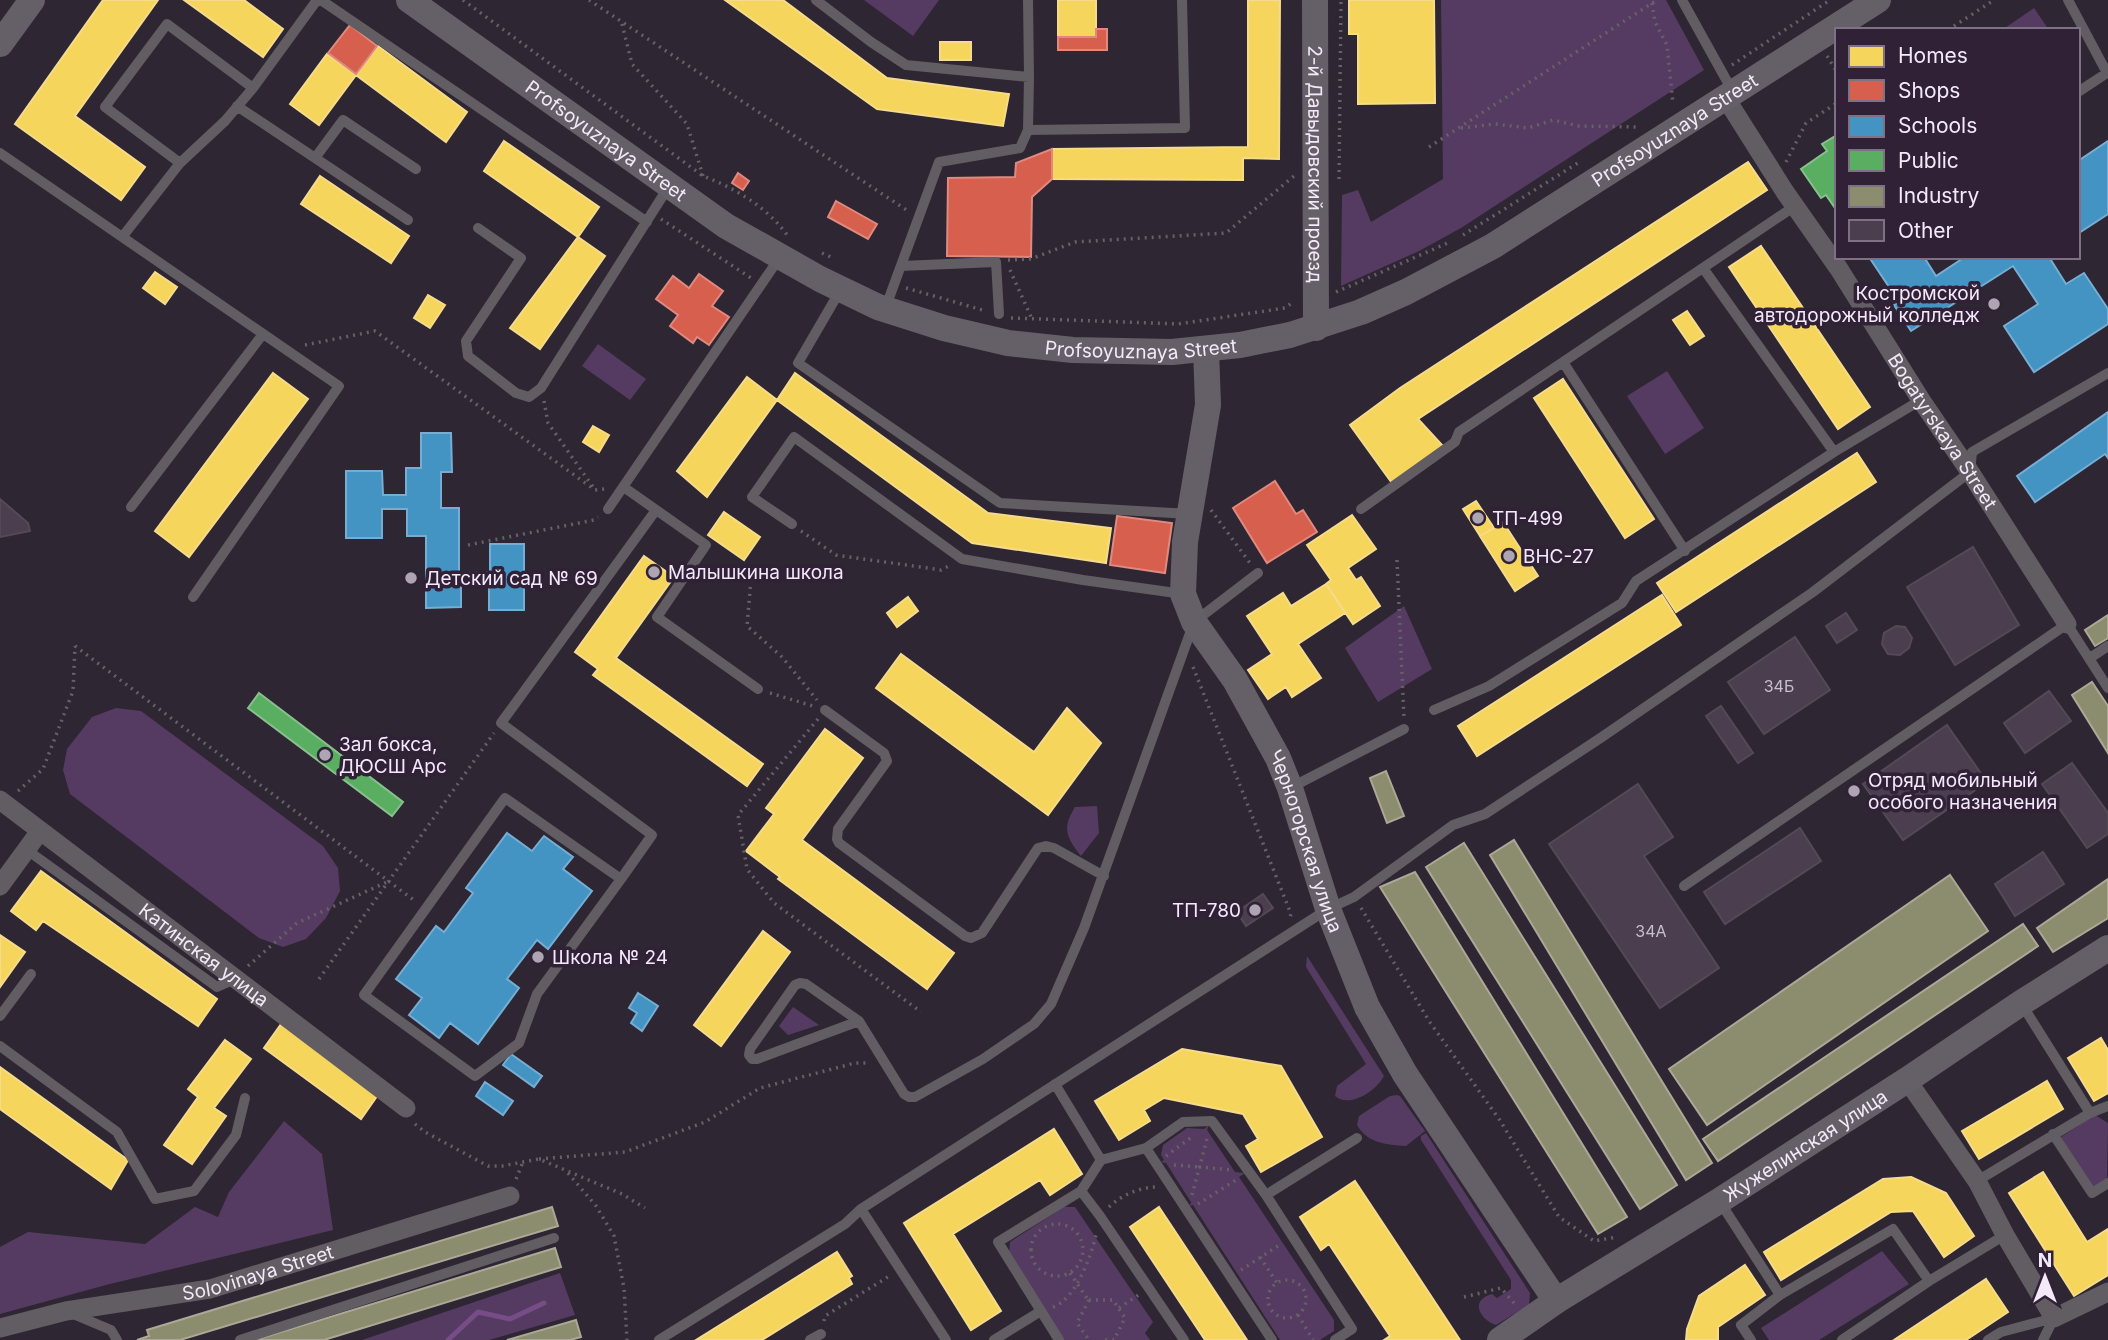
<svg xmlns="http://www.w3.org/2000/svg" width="2108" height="1340" font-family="Inter,sans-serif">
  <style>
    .green { fill: #553b61 }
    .homes { fill: #f6d55c; stroke: #f5db8b; stroke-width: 2 }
    .shops { fill: #d6604d; stroke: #df8980; stroke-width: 2 }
    .schools { fill: #4393c3; stroke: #78add3; stroke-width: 2 }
    .public { fill: #5aae61; stroke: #88c08e; stroke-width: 2 }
    .industry { fill: #8c8c6e; stroke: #aba897; stroke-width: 2 }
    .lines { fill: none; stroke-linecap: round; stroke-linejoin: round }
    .stream { stroke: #764d87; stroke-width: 5 }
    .building { fill: #4a3e4f; stroke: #524b55; stroke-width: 2 }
    .path { stroke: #656167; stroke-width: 3.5; stroke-dasharray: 2 5; stroke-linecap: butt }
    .lane { stroke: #615d63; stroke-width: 10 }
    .street { stroke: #615d63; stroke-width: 19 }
    .secondary { stroke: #656067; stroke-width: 26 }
    .poi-dot { fill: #aea5b3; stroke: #302137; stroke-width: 2.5 }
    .labels { text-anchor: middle; stroke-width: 7; stroke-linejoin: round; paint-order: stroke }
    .number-label { font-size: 16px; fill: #c9bece }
    .street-label { font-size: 19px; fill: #f3e9f8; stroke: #302137 }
    .poi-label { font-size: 19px; fill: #f3e9f8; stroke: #302137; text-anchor: start }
  </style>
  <rect width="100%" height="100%" fill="#2e2632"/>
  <!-- green -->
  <path class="green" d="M864 0H939L913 36Z
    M1441 0H1666L1704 70 1461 228 1419 251 1341 286 1342 195 1358 190 1371 222 1443 179Z
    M2034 8 2049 30H2002Z
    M598 344 646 379 630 400 582 366Z
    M1667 371 1704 428 1665 454 1627 396Z
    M1404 606 1432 669 1378 702 1345 648Z
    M116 708 141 711 323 846 338 868 340 891 326 918 306 939 283 947 259 938 70 794 63 770 67 749 92 717Z
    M1097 806 1099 833 1081 856C1066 837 1062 828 1075 807Z
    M1307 956 1384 1076C1377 1090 1350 1109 1335 1096L1337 1086 1366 1064 1306 967Z
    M793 1007 819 1025 788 1035 779 1026Z
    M1397 1095 1400 1096 1425 1131 1406 1146C1387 1145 1367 1143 1357 1125L1359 1116 1390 1096Z
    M2095 1115 2108 1123 2107 1180 2093 1190 2061 1137Z
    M284 1121 322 1154 333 1230 106 1285 0 1314V1247L28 1232 145 1244 195 1207 218 1217 229 1192Z
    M1209 1125 1207 1130 1235 1172 1245 1173 1239 1177 1334 1320V1331L1320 1340H1280L1193 1205 1190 1206 1191 1202 1166 1163 1161 1162 1164 1160 1161 1155 1163 1145 1187 1128 1204 1129Z
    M1426 1133 1530 1293 1529 1305 1496 1325C1480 1320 1469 1300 1492 1294L1497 1298 1511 1289V1280L1421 1140V1136Z
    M1064 1207H1075L1153 1322 1145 1333 1150 1340H1064L1009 1254 1010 1242Z
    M1882 1251 1909 1284 1819 1340H1769L1761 1328Z
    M560 1273 575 1315 489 1340H362Z"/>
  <!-- homes -->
  <path class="homes" d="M103 0H158L75 116 145 167 121 200 15 124Z
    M184 0H244L283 29 263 57Z
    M725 0H783L887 78 1009 94 1003 126 877 109Z
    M1058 0H1096V37H1058Z
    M1248 0H1280L1279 159 1243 158V180L1052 179V149L1248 147Z
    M1349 0H1434L1435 103 1358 104V34H1349Z
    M940 42H971V60H940Z
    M378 46 467 112 446 142 356 75Z
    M327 54 356 75 319 125 290 104Z
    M504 141 599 207 578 237 484 171Z
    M1748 162 1767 190 1418 419 1443 446 1392 483 1350 425 1400 388Z
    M320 176 409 236 391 263 301 204Z
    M578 237 605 256 540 349 510 328Z
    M1761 246 1870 407 1838 429 1729 267Z
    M155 272 177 287 165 304 143 288Z
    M428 295 445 305 430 328 414 318Z
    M1687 311 1704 336 1690 345 1673 320Z
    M273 373 308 399 189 557 155 531Z
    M795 373 988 513 1111 528 1106 563 972 543 777 400Z
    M747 377 777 400 707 497 677 471Z
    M1563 379 1654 519 1625 538 1534 398Z
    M593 426 609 435 599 452 583 442Z
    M1857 453 1876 482 1676 612 1657 583Z
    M1476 501 1494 528 1480 536 1463 509Z
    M724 512 760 537 744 560 708 535Z
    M1352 515 1376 549 1348 568 1356 580 1361 577 1380 606 1353 624 1326 584 1331 580 1307 545Z
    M1503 522 1538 576 1515 591 1480 536Z
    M644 556 674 577 616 658 763 764 747 786 593 675 598 669 575 652Z
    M1326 584 1345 613 1298 644 1321 678 1292 697 1286 687 1268 699 1248 670 1272 654 1247 616 1283 593 1291 606Z
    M1662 595 1681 625 1477 756 1458 726Z
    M908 597 918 611 897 627 887 613Z
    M901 654 1034 752 1067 708 1101 743 1048 815 876 688Z
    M825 729 863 758 802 840 954 953 927 989 778 879 780 877 746 851 774 814 766 808Z
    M41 871 217 999 198 1026 43 921 36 930 11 911Z
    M763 931 790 952 721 1046 694 1025Z
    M0 935 25 952 0 987Z
    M284 1020 380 1092 361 1119 264 1048Z
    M2101 1038 2108 1050V1093L2094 1101 2068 1058Z
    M225 1040 251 1059 214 1108 226 1116 192 1164 164 1145 198 1097 188 1089Z
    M1182 1049 1281 1066 1322 1137 1261 1172 1246 1146 1258 1139 1243 1114 1164 1098 1144 1110 1150 1121 1119 1140 1095 1101Z
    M0 1067 128 1160 111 1189 0 1109Z
    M2047 1081 2063 1109 1979 1159 1962 1131Z
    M1054 1129 1082 1174 1050 1195 1040 1180 953 1234 1001 1311 971 1330 904 1223Z
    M2043 1172 2087 1242 2108 1229V1275L2074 1296 2009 1193Z
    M1911 1177 1946 1193 1974 1236 1944 1257 1913 1211 1891 1212 1781 1280 1764 1252 1883 1179Z
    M1355 1181 1404 1255 1460 1340H1384L1390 1336 1329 1244 1321 1250 1300 1217Z
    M1159 1207 1247 1340H1205L1130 1227Z
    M837 1252 852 1276 849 1278 852 1284 762 1340H696Z
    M1745 1265 1765 1295 1718 1327V1340H1686L1687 1329 1699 1296Z
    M1986 1279 2008 1312 1966 1340H1894Z"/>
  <!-- shops -->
  <path class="shops" d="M350 25 377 46 356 74 328 53Z
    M1096 29H1107V50H1058V37H1096Z
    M1052 149V179L1032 197 1031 257 947 256 948 178 1015 177 1016 163Z
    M738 173 749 181 743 190 732 183Z
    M836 201 877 224 868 239 828 217Z
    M699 274 723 291 712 306 729 317 709 345 697 337 693 343 670 326 678 315 656 299 673 276 689 288Z
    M1275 481 1296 514 1303 510 1317 532 1267 563 1233 508Z
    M1117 516 1172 523 1165 573 1110 565Z"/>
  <!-- schools -->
  <path class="schools" d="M2108 141V214L2079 233 2078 161Z
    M1869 257H1924L1936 276 1965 257H2049L2066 284 2084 273 2108 309V324L2034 372 2004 326 2038 304 2013 266 1911 331 1894 305 1899 302Z
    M2108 412V458L2105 454 2035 502 2017 476Z
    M421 433H451L452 472H441V508H459V572H490V544H524V610H489V581H461V607L426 608V536H407V509H382V538H346V471H382L383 495H406V468H421Z
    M507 833 532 851 544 836 573 857 563 869 592 891 548 949 537 940 507 979 519 988 478 1044 450 1023 439 1038 409 1015 422 998 396 979 436 926 444 932 473 893 466 888Z
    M638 993 658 1006 642 1031 631 1023 637 1013 629 1008Z
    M511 1054 542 1076 534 1087 503 1065Z
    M485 1082 513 1101 503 1115 476 1096Z"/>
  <!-- public -->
  <path class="public" d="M1837 135V211L1826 195 1821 198 1801 169 1827 151 1822 144Z
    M259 693 403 802 392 816 248 708Z"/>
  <!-- industry -->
  <path class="industry" d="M2108 615V638L2095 646 2085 630Z
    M2092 682 2108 706V753L2072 695Z
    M1386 771 1404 816 1387 823 1370 778Z
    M1514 840 1712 1163 1686 1180 1490 855Z
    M1464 843 1677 1185 1640 1209 1426 867Z
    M1415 872 1627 1217 1598 1234 1380 887Z
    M1950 875 1988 931 1707 1125 1669 1069Z
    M2108 879V918L2053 952 2037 928Z
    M2023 924 2038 946 1718 1161 1703 1139Z
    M552 1207 558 1226 180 1340H137L149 1336 147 1330Z
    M555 1248 561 1267 324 1340H255Z
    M576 1320 581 1337 570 1340H507Z"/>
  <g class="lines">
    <!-- stream -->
    <path class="stream" d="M448 1340 478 1312 510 1319 544 1303"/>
  </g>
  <!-- building -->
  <path class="building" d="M0 499 28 523 30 531 0 537Z
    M1973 547 2019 625 1955 665 1907 587Z
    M1846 613 1857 630 1837 643 1826 626Z
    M1896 626 1905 627 1912 638 1909 648 1900 655 1888 654 1882 644 1884 633Z
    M1795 637 1830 690 1764 734 1728 682Z
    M2049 691 2071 721 2025 753 2004 723Z
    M1721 706 1753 753 1738 763 1706 716Z
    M1947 725 1987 782 1903 840 1863 784Z
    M2072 763 2108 813V834L2087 848 2042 784Z
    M1638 784 1673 837 1644 856 1719 968 1660 1008 1549 844Z
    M1800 828 1821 861 1725 924 1704 892Z
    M2043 852 2064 884 2015 916 1995 884Z
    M1263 894 1273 908 1246 926 1237 912Z"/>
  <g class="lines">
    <!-- path -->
    <path class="path" d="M463 0 703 176C735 188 768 208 787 235
      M589 0 908 211
      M1652 3 1655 22 1667 45 1673 104
      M622 24 632 64 687 124 703 176
      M1948 30 1994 0
      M1827 56 1837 72
      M1732 65 1830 0
      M1461 128 1495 124 1528 128 1553 120 1579 126 1637 127
      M1429 147 1657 0
      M1786 162 1806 123 1837 103
      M1339 179 1341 0
      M661 219 751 278
      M1463 235 1581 161
      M822 253 833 258
      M1008 260 1031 259 1075 242 1226 233 1294 176
      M1010 270 1032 319
      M906 288 986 311
      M1336 292 1450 242
      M1011 318 1178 324 1285 308 1293 302
      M305 345 375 331 595 490 605 489
      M544 401 548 423 593 487
      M1211 510 1250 563
      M801 531 836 555 941 570 951 565
      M468 545 594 520 598 517
      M1397 560 1404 719
      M751 580 747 626 782 657 817 700
      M75 646 415 901
      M1193 667 1291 914 1290 917
      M770 693 813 706
      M818 719 738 815 747 869 774 903 921 1012
      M18 791 43 769 73 691 75 646
      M1361 908 1429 1021 1499 1119 1559 1217 1594 1241 1617 1237
      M248 966 297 923 387 882
      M319 979 494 733
      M415 1124 425 1132 488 1166H502L539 1159 622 1194 645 1208
      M1166 1156 1193 1136
      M539 1159 625 1152 705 1122 760 1088 855 1063H869
      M1174 1165 1199 1167
      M1199 1167 1233 1170
      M568 1173 596 1206 614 1236 624 1288 627 1340
      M516 1179 523 1162
      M1192 1195 1207 1139
      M1198 1204 1239 1178
      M1109 1207C1122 1195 1138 1188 1155 1187
      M1031 1250a26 26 0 1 1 52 0a26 26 0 1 1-52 0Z
      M1260 1257 1277 1283
      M1241 1270 1281 1244
      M1070 1273 1088 1300
      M1268 1299a19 19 0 1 1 38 0a19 19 0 1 1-38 0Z
      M1464 1297 1501 1288 1514 1303
      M1089 1300H1113L1125 1318 1114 1340H1102
      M1089 1300 1077 1323 1089 1340
      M1053 1307C1076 1299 1091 1256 1096 1235
      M1119 1308 1140 1294
      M1298 1315 1313 1340
      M824 1321 825 1316 891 1275"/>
    <!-- lane -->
    <path class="lane" d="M321 0 647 222
      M816 0 871 42 906 65 1029 77 1028 130 1020 148 939 162 885 309
      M1028 0 1029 77
      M1682 0 1733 92
      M2068 0 2107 73 2078 92
      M237 106 408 220
      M1028 130 1185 128 1182 0
      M0 153 339 386 193 597
      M315 158 343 120 416 169
      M180 163 225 121 253 88
      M478 228 521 258 466 341 468 356 516 393 529 397 541 388 669 186
      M123 236 180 163 105 107 167 24 253 88 317 0
      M901 266 996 262 999 314
      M1703 268 1834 452
      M841 289 798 363 1000 503 1190 514
      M1563 362 1685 551
      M625 488 706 545 657 617 758 689
      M131 507 263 334
      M608 509 780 257
      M1361 509 1455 442 1459 432 1795 206
      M792 524 752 497 794 437 962 559 1083 580 1183 594
      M2090 658 2108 646
      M825 710 884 753 887 761 838 829 837 839 839 843 965 936 971 938 982 933 1038 848 1046 846 1054 848 1104 876
      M1434 710 1489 686 1622 603 1636 581 1834 452 1921 400
      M1290 788 1404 729
      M27 850 217 987 235 979
      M621 879 537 994 519 1043 475 1076 364 995 505 798 621 879 652 835 501 723 656 510
      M1684 886 2067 624 2108 688
      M2021 1003 2090 1113
      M0 1016 31 974
      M859 1021 757 1059H752L749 1055 750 1049 795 985 800 983 806 984 859 1021 904 1094 909 1097H915L983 1059 1034 1024 1051 1004 1084 928 1194 622 1258 573
      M0 1046 117 1132 155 1199 194 1191 236 1135 245 1098
      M1055 1084 1101 1160
      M2053 1134 2092 1193 2108 1183
      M1146 1148 1272 1340
      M1977 1181 2090 1113 2108 1106
      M1081 1191 1101 1160 1146 1148 1183 1122 1212 1121 1266 1195 1352 1329 1335 1340
      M1266 1195 1357 1138
      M1720 1202 1780 1295 1893 1229 1929 1281 2005 1235
      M73 1314 111 1330 117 1340
      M240 1340 554 1238
      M659 1340 845 1224 861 1209
      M810 1340 821 1334
      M946 1340 861 1209 1328 909 1354 897 1453 825 1485 814 1602 737 1813 592 1970 472 1972 452 2108 373
      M994 1340 1041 1311
      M1059 1340 998 1242 1081 1191 1100 1216 1184 1340
      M1751 1340 1741 1325 1780 1295
      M1842 1340 1929 1281
      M1988 1340 2001 1332 2054 1318
      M2043 1340 2054 1318"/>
    <!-- street -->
    <g class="street">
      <path id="s1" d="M1725 97 1785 192 1839 269 1921 400 1970 472 2067 624"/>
      <path id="s2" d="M0 800 406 1108"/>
      <path d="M0 886 40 831"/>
      <path d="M1907 1080 1977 1181 2005 1235 2054 1318 2108 1292"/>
      <path id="s3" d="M0 1328 66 1311 210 1289 510 1196"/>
    </g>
    <!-- secondary -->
    <g class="secondary">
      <path id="s4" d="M409 0 726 226 820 279 878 307 944 328 1008 343 1073 350 1172 352 1240 345 1290 335 1361 312 1406 292 1493 246 1878 0"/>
      <path id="s5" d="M1315 0 1316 328"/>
      <path d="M0 44 32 0"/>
      <path id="s6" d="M1206 349 1208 405 1185 542 1183 594 1194 622 1235 680 1278 758 1290 788 1328 909 1367 1007 1405 1074 1556 1301"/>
      <path id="s7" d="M1500 1340 1556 1301 1719 1201 1907 1080 2021 1003 2108 948"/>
    </g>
  </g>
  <!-- markers -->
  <g class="poi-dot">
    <circle cx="1994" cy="304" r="7"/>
    <circle cx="1478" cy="518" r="7"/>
    <circle cx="1509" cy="556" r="7"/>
    <circle cx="654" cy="572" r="7"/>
    <circle cx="411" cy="578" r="7"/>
    <circle cx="325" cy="755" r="7"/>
    <circle cx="1854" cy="791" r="7"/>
    <circle cx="1255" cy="910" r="7"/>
    <circle cx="538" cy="957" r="7"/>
  </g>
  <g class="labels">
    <!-- number labels -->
    <g class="number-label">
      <text x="1779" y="692">34Б</text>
      <text x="1651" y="937">34А</text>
    </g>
    <!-- street labels -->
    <g class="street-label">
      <text dy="7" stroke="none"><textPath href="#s4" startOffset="1418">Profsoyuznaya Street</textPath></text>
      <text dy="7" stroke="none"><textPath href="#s4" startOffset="242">Profsoyuznaya Street</textPath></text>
      <text dy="7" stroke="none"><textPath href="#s5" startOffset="164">2-й Давыдовский проезд</textPath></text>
      <text dy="7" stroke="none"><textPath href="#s4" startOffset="830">Profsoyuznaya Street</textPath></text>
      <text dy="7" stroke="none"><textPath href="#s1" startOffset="399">Bogatyrskaya Street</textPath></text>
      <text dy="7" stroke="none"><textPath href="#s6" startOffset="525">Черногорская улица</textPath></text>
      <text dy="7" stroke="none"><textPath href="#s2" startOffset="256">Катинская улица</textPath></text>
      <text dy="7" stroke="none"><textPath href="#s7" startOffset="362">Жужелинская улица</textPath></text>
      <text dy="7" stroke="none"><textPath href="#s3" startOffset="264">Solovinaya Street</textPath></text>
    </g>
    <!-- poi labels -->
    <g class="poi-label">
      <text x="1980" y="300" text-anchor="end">Костромской<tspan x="1980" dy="22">автодорожный колледж</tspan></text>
      <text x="1492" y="525">ТП-499</text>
      <text x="1523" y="563">ВНС-27</text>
      <text x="668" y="579">Малышкина школа</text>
      <text x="425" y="585">Детский сад № 69</text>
      <text x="339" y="751">Зал бокса,<tspan x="339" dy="22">ДЮСШ Арс</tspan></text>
      <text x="1868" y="787">Отряд мобильный<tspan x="1868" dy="22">особого назначения</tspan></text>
      <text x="1241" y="917" text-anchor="end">ТП-780</text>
      <text x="552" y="964">Школа № 24</text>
    </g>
  </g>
  <!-- legend -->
  <rect x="1835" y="28" width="245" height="231" fill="#302137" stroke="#7e7184" stroke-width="2"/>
  <rect x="1849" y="46" width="35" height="21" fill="#f6d55c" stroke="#7e7184" stroke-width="2"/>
  <text x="1898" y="63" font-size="21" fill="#f3e9f8">Homes</text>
  <rect x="1849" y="80" width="35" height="21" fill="#d6604d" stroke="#7e7184" stroke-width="2"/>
  <text x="1898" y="98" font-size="21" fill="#f3e9f8">Shops</text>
  <rect x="1849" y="116" width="35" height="21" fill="#4393c3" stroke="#7e7184" stroke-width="2"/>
  <text x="1898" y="133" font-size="21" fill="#f3e9f8">Schools</text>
  <rect x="1849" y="150" width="35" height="21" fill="#5aae61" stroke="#7e7184" stroke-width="2"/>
  <text x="1898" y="168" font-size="21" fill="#f3e9f8">Public</text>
  <rect x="1849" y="186" width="35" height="21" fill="#8c8c6e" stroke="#7e7184" stroke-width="2"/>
  <text x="1898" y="203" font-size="21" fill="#f3e9f8">Industry</text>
  <rect x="1849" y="220" width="35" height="21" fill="#4a3e4f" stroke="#7e7184" stroke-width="2"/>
  <text x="1898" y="238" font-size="21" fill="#f3e9f8">Other</text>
  <!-- north arrow -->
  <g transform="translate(2045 1277)" stroke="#302137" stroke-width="5" paint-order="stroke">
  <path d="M0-5L12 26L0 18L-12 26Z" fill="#f3e9f8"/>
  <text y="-10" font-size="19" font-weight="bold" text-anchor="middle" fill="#f3e9f8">N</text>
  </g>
</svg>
